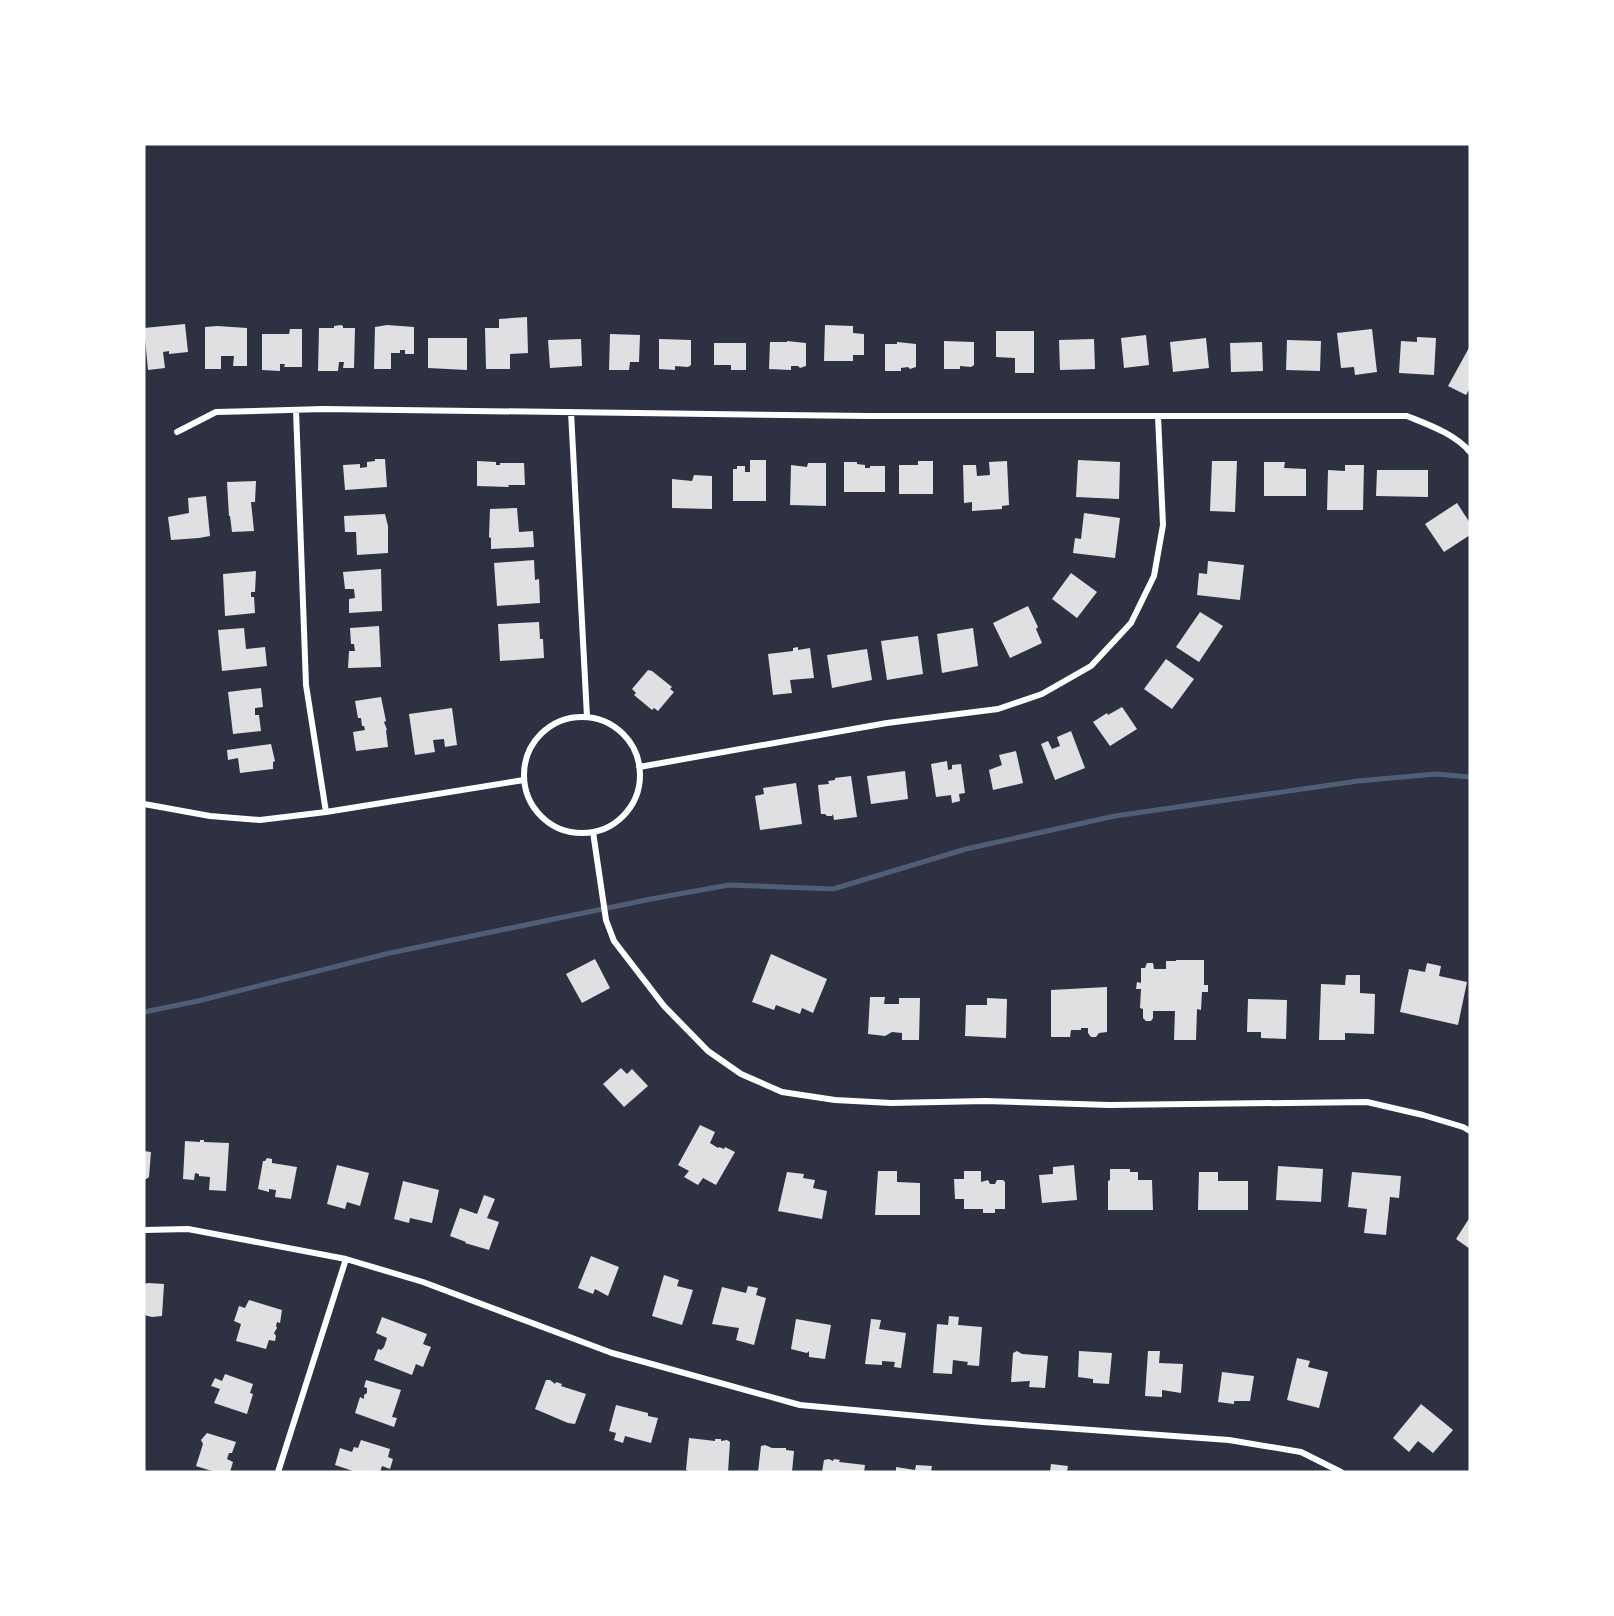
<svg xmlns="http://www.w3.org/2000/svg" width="1614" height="1616" font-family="Quicksand,sans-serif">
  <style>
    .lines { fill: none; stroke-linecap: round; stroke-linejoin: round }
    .stream { stroke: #4f5d75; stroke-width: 5 }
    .building { fill: #e0e0e3 }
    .minor { stroke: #fff; stroke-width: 6 }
  </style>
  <rect width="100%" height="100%" fill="#2d3142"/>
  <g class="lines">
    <!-- stream -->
    <path class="stream" d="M144 1012 198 1001 390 953 651 899 729 885 833 889 966 849 1115 816 1358 781 1436 774 1470 777"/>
  </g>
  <!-- building -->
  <path class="building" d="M527 317 528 353 510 354V369H486L485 328H499V319Z
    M185 324 188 352 169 354V351L163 352 165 368 148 370 144 328Z
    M341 325 343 326V328H355L354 368H343L344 362H339L338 371H318L319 328H334V326Z
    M387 325 414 327V354H405V350H400V353H391V369H374L375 327Z
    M825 325 853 326V333L864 334V355H853V361H824Z
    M217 326 247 328V366H233L234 356H221V369H205V327Z
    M290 329H302V367H284L285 364H280V371L262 370V334H289Z
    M1372 329 1377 372 1355 375 1354 367 1341 368 1337 333Z
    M996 331H1034V373H1015V358L996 357Z
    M610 334 640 335 639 362H630L629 370H609Z
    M1146 335 1149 365 1124 368 1121 338Z
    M1417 337 1436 338 1434 375 1399 373 1401 341 1417 342Z
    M428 338H467V370L428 368Z
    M1206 338 1209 368 1173 372 1170 342Z
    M581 339 582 366 550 368 548 340Z
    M659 339 691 340V365L688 367 675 366V370L659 369Z
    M1094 339 1095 369 1060 370 1059 340Z
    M1287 340 1321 341 1320 371 1286 370Z
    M787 341 806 343V366L800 368 798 366H791V370L769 369 770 342H787Z
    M944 341 974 342V365L971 367 960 366V369H944Z
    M897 342 916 344V367L910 369 908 367 901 368V371H885V344H897Z
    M1262 342 1263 371 1231 372 1230 343Z
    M714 343H746V370H731V365H714Z
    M1470 346V388L1466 395 1448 386Z
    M375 459H385L387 487 345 490 343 465 360 464V468L367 467V462L375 461Z
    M750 460H766V501H733V469H737V466H745V472H750Z
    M1078 460 1120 462 1119 499 1076 497Z
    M477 461 496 462V465H500V463H524L525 485H508L509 487 477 486Z
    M918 461H933V494H899V465H918Z
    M1007 461 1009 505 1002 506V509L972 511V502L964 503 963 465H976L977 476 990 475 989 462Z
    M1212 461H1237L1235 512 1210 511Z
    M844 462H857V464L865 465V468H870V466H885V492H844Z
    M1264 462H1285L1284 468 1306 469V496H1264Z
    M808 463H826V506L790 505 791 465 807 467Z
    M1345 465H1364L1363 510H1327L1328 470 1345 471Z
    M1377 470H1428V497L1376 496Z
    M694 475 712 476V509L672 508V479L692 481Z
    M256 481 255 502H251L254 531 232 532 230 516H229L227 482Z
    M206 496 210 536 199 538 171 540 168 517 189 513 188 498Z
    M1457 503 1470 523V535L1444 552 1425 524Z
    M517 508 519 532 533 531 534 547 491 549V538L489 537 490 509Z
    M1084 513 1120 518 1115 558 1073 553 1075 538 1081 539Z
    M385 514 388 526V553L357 555 356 532H345L344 516Z
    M534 560 535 580 539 579 540 603 497 606 494 563Z
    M1208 561 1244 565 1240 600 1197 595 1199 573 1207 574Z
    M381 569 382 611 349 613V599L355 598 354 589H345L343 572Z
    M256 571 255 592H251V597H254L255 613 225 616 223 574Z
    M1071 573 1097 592 1077 618 1052 599Z
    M1028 606 1038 627 1036 629 1042 643 1010 658 993 623Z
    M1200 612 1223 626 1199 662 1176 647Z
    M539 622 540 639H543L544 658 500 661 498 624Z
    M379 626 381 667 348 668 349 651H355L354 644H351L350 628Z
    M244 628 246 649 265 647 267 666 222 671 218 630Z
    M973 628 978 666 942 673 937 634Z
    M918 636 923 674 887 680 881 641Z
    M798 647V650L810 648 814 678 790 680 792 693 773 695 768 654 793 651V648Z
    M867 649 872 680 832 688 827 655Z
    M1166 659 1194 679 1172 709 1144 689Z
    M648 670 652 671 672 687 670 689 674 692 658 711 654 708 652 710 634 695 636 693 632 689Z
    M261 688 263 707 255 708V715H259L261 731 233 734 228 692Z
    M381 697 386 721 384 722 387 730H386L388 747 356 751 353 732 365 730 364 726H362L361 718H358L355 701Z
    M1122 707 1137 729 1110 746 1093 722 1107 713 1108 715Z
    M452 708 457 745 445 747 444 739 433 740 435 752 415 755 409 714Z
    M1071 731 1085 768 1055 780 1041 744 1048 741 1052 749 1060 746 1057 737Z
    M271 744 275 761 273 762V769L240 773 238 758 228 760 227 750Z
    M1016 751 1023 783 993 790 989 770 1002 765 999 755Z
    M947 761 948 770 952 769V765L961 764 965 793 959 794 960 801 952 803 951 795 936 797 931 764Z
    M905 771 908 799 871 804 867 776Z
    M851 776 857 817 834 820 833 814 832 816H827L825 814H821L818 785 829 784 828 781 835 780V778Z
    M796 783 802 824 760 830 755 796 764 794 763 788Z
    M771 954 827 979 813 1013 802 1008 800 1014 776 1005 774 1010 752 1002Z
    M595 959 610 988 582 1003 566 974Z
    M1176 960H1204V985H1208V992H1202L1201 1010 1197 1009 1196 1040H1174L1175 1011H1153V1018L1151 1021H1146L1143 1018V1009L1140 1008 1141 989H1136L1137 982 1141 983V968H1145L1147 963H1153L1154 969H1166V961H1176Z
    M1427 963 1441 966 1439 976 1467 982 1458 1025 1400 1012 1409 969 1425 972Z
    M1346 975H1360V993L1375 994 1374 1034 1345 1033V1040H1319L1321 984 1345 985Z
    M1107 987V1032L1099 1033 1096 1037H1091L1088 1033V1028H1081V1030H1071L1070 1037H1051V990Z
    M870 997H885L884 1004H899V998H920L919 1040H902V1033L892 1032 885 1036 868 1034Z
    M987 998 1007 999 1006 1038 965 1036 966 1005H987Z
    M1248 999 1287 1000 1286 1039 1261 1038V1032H1247Z
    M621 1068 627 1074 632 1069 648 1086 624 1107 603 1084Z
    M700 1125 715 1132 710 1143 718 1148 719 1147 724 1149 725 1147 735 1152 716 1185 703 1178 698 1185 684 1177 689 1171 678 1165Z
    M200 1140H204V1142L229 1143 226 1191 209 1190 210 1177 199 1176V1174L195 1173 194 1180 183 1179 185 1141 200 1142Z
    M144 1151 151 1152 149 1177 146 1179H144Z
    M267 1158 272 1159V1163L297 1167 291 1199 275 1197 276 1190 269 1189V1192L258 1189 263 1161H265Z
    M337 1165 369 1173 360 1206 347 1202 345 1209 327 1204Z
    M1074 1165 1077 1200 1042 1203 1039 1175 1053 1174V1167Z
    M1278 1166 1323 1169 1321 1202 1276 1200Z
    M1110 1169H1130V1172H1138V1180H1152L1153 1210H1108V1181L1110 1180Z
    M878 1171H897V1182L920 1183V1215H875Z
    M964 1171H981V1182L988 1180 990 1184H995L997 1180H1003L1005 1182V1209H995V1213H983V1209H964V1199H955L954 1179H964Z
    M787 1172 804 1174 803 1178 815 1180 813 1188 827 1191 822 1219 778 1211Z
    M1199 1172H1218V1181H1248V1210H1198Z
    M1352 1172 1401 1176 1399 1198 1390 1197 1386 1235 1364 1233 1367 1209 1348 1207Z
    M403 1181 439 1190 432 1223 410 1218 409 1223 394 1219Z
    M484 1195 495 1199 487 1218 499 1222 489 1250 465 1243 466 1242 450 1236 460 1208 477 1214Z
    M1470 1217V1249L1456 1239Z
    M591 1256 619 1267 608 1296 595 1289 593 1294 578 1288Z
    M664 1275 679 1280 677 1286 693 1290 682 1325 652 1316Z
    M148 1283 164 1284 162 1316 152 1317 144 1315V1284Z
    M748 1286 758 1288 756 1295 766 1298 754 1345 736 1340 739 1328 712 1324 722 1287 746 1293Z
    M249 1300 282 1310 280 1323 277 1322 276 1326 277 1328 274 1333 276 1336 275 1341 269 1340 266 1349 236 1341 241 1324 234 1321 239 1306 245 1308Z
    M949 1316 959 1317 958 1325 982 1327 979 1366 967 1365 968 1362 953 1360 952 1374 933 1373 937 1324 948 1325Z
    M382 1317 427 1334 423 1344 431 1347 423 1367 416 1364 412 1375 374 1360 378 1349 381 1350 384 1347 387 1338 376 1333Z
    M796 1319 831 1325 825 1359 809 1357V1351L807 1353 791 1349Z
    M871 1319 881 1320 879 1329 906 1333 901 1368 894 1367 895 1362 882 1361V1365L865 1364Z
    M1017 1351 1022 1354 1048 1356 1045 1388 1029 1387 1030 1381 1011 1382 1013 1353Z
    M1079 1351 1112 1353 1109 1384 1093 1383V1379L1078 1377Z
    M1148 1351H1160L1159 1363 1183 1364 1181 1393 1162 1390V1397L1145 1396Z
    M1297 1358 1310 1361 1308 1367 1328 1372 1319 1408 1287 1400Z
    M1222 1372 1254 1376 1250 1401H1234V1404L1218 1402Z
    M225 1374 253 1384 250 1393 253 1394 247 1414 214 1403 220 1389 211 1386 215 1378 222 1381Z
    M366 1380 401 1390 392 1417 397 1418 394 1427 355 1413 360 1397 364 1399V1395L367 1393V1388L364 1387Z
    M546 1380H550L555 1384 556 1382 562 1384 561 1386 586 1394 575 1424 568 1423 535 1409Z
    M1421 1404 1453 1430 1433 1453 1418 1441 1409 1452 1393 1438Z
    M616 1405 648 1413V1416L658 1418 651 1443 625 1436 623 1443 614 1440 616 1433 609 1431Z
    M207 1433 236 1442 232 1453H229L227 1459 233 1462 230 1472H215L196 1466 203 1444 201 1440Z
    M689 1438 715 1441V1439H721V1441L727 1440 730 1442 728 1472H693L686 1470Z
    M361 1440 390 1449 388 1457 393 1459 390 1469 382 1466 380 1472H356L335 1465 340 1448 352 1452 354 1447 358 1448Z
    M765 1445 772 1448H786V1450L794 1451 792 1472H758L761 1446Z
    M829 1459 833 1461 834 1459 840 1460 839 1462 865 1465 864 1472H822L824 1460Z
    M1051 1464 1068 1466 1067 1472H1050Z
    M916 1465 932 1466 931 1472H896V1467L915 1470Z"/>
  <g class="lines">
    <!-- minor -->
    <path class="minor" d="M296 410 306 685 326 812
      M571 412 587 717
      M177 432 216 412 323 409 869 416H1407C1429 425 1455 434 1470 452
      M524 775a58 58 0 1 1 116 0a58 58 0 1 1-116 0Z
      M639 767 887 723 998 709 1042 694 1091 666 1131 623 1154 576 1163 525 1158 416
      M144 804 210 816 260 820 326 812 524 780
      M593 832 606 920 614 941 664 1006 708 1051 741 1074 782 1092 835 1100 891 1103 985 1101 1109 1105 1367 1102 1423 1115 1463 1127 1470 1131
      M144 1230 188 1229 346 1259 423 1282 612 1353 800 1405 983 1422 1229 1440 1301 1452 1341 1472
      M278 1472 346 1259"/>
  </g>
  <!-- border -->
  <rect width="1614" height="1616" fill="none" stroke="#ffffff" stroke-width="291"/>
</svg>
